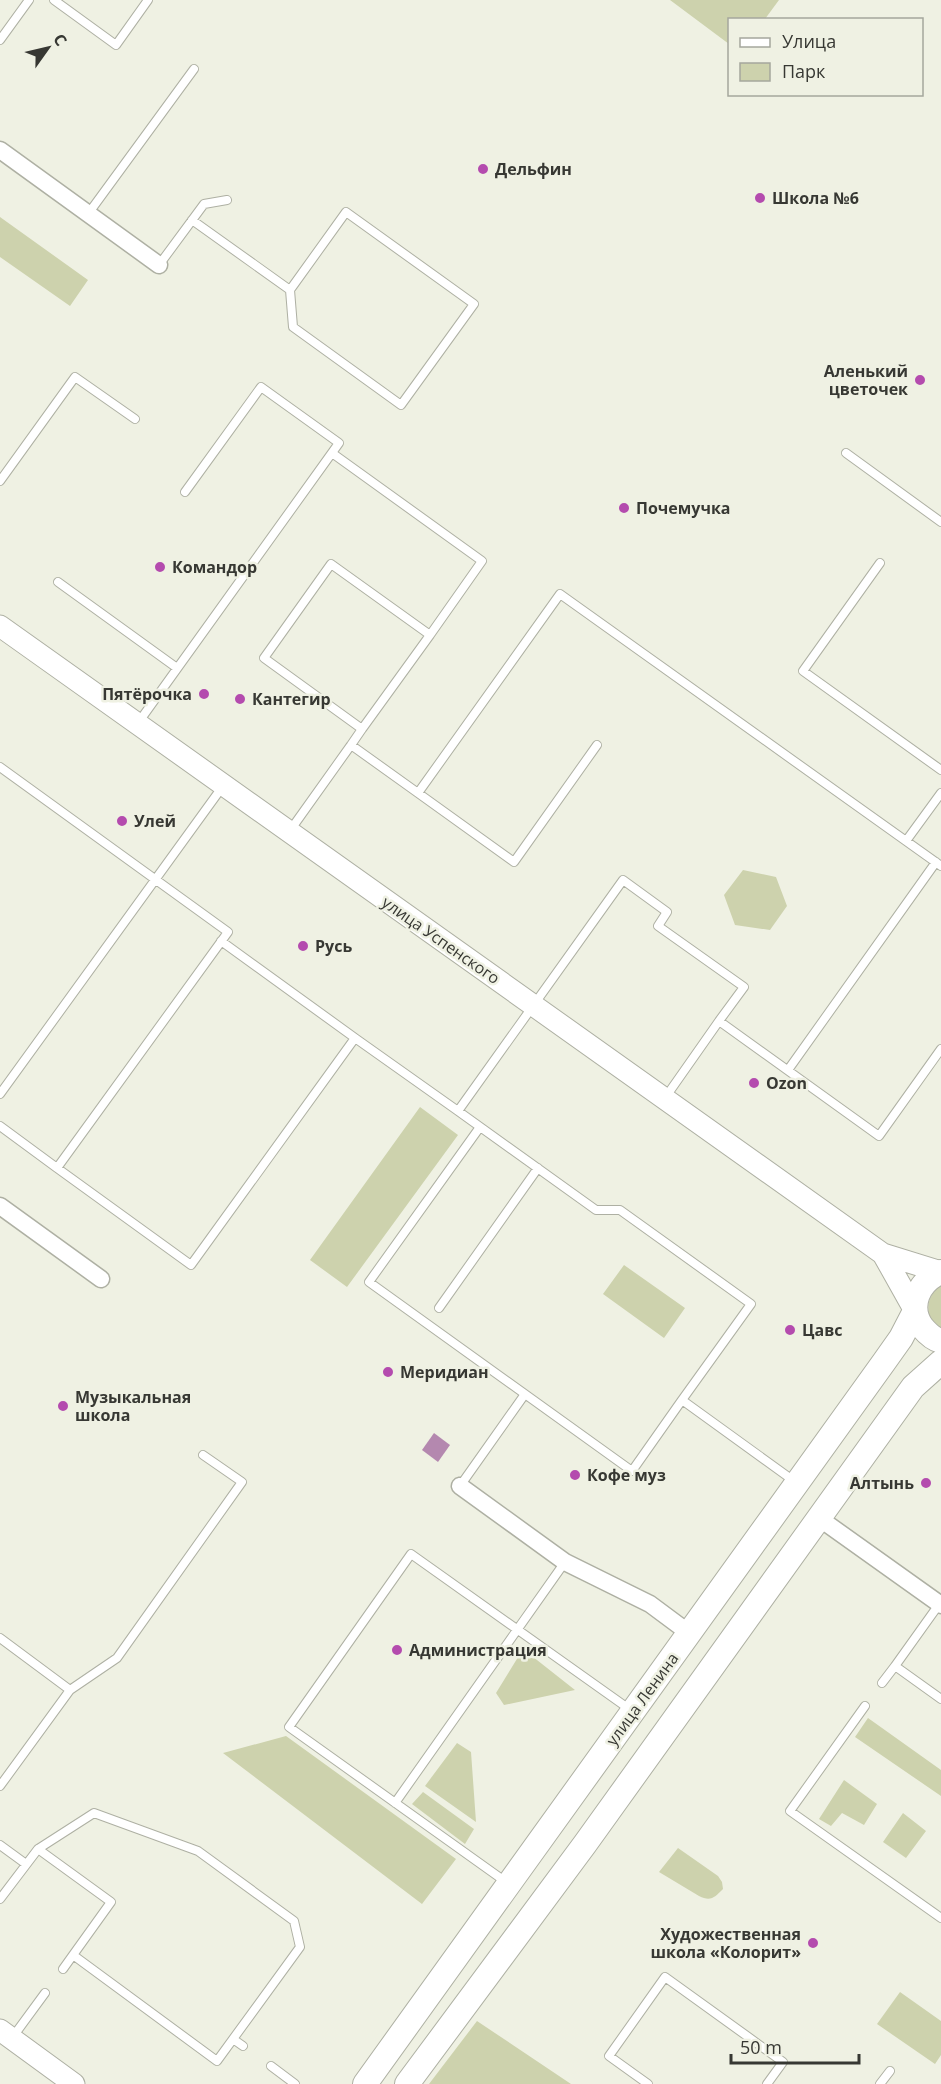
<svg xmlns="http://www.w3.org/2000/svg" width="941" height="2084" font-family="'Open Sans',sans-serif">
  <style>
    .green { fill: #cdd2ad }
    .water { fill: #b488af }
    .lines { fill: none; stroke-linecap: round; stroke-linejoin: round }
    .service-casing { stroke: #aeb0a3; stroke-width: 10 }
    .minor-casing { stroke: #aeb0a3; stroke-width: 19 }
    .tertiary-casing { stroke: #aeb0a3; stroke-width: 23 }
    .secondary-casing { stroke: #aeb0a3; stroke-width: 26 }
    .service { stroke: #fff; stroke-width: 8 }
    .minor { stroke: #fff; stroke-width: 16 }
    .tertiary { stroke: #fff; stroke-width: 21 }
    .secondary { stroke: #fff; stroke-width: 24 }
    .poi-dot { fill: #b44bae; stroke: #eff1e3; stroke-width: 2 }
    .labels { text-anchor: middle; stroke-width: 5; stroke-linejoin: round; paint-order: stroke }
    .poi-label { font-size: 16px; font-weight: bold; fill: #373833; stroke: #eff1e3; text-anchor: start }
    .street-label { font-size: 16px; fill: #373833; stroke: #eff1e3 }
  </style>
  <rect width="100%" height="100%" fill="#eff1e3"/>
  <!-- green -->
  <path class="green" d="M670 0H779L765 19 730 20 729 44Z
    M0 217 88 280 70 306 0 257Z
    M743 870 776 877 787 906 770 930 735 925 724 895Z
    M420 1107 458 1135 347 1287 310 1260Z
    M624 1265 685 1308 664 1338 603 1294Z
    M941 1285V1329C923 1318 925 1297 941 1285Z
    M523 1649 575 1690 504 1705 496 1693Z
    M868 1718 941 1770V1796L855 1737Z
    M286 1736 456 1859 422 1904 223 1753Z
    M457 1743 471 1752 476 1822 425 1786Z
    M844 1780 877 1804 864 1825 842 1813 831 1826 819 1819Z
    M423 1792 474 1829 465 1844 412 1804Z
    M903 1813 926 1831 906 1858 883 1842Z
    M678 1848 718 1876 722 1882 723 1889C715 1897 711 1902 699 1896L659 1872Z
    M900 1992 941 2021V2055L935 2064 877 2024Z
    M477 2021 571 2084H429Z"/>
  <!-- water -->
  <path class="water" d="M434 1433 450 1445 438 1462 422 1450Z"/>
  <g class="lines">
    <defs>
      <path id="service" d="M54 0 116 45 148 0
        M0 40 29 0
        M88 214 194 69
        M192 220 290 290 293 327 401 405 474 304 346 212 290 290
        M159 265 204 204 227 200
        M332 453 482 561 430 635
        M846 453 941 522
        M0 481 75 377 135 419
        M880 563 803 671 941 770
        M58 582 177 668
        M138 723 339 443 261 387 185 492
        M351 745 362 729 264 658 331 564 430 635 362 729
        M0 767 228 932 57 1168 0 1126
        M418 793 514 862 597 745
        M289 832 351 745 418 793 560 594 941 866
        M906 841 941 793
        M355 1038 458 1111 623 880 667 912 658 926 744 987 719 1021
        M788 1070 936 862
        M0 1094 223 786
        M665 1098 719 1021 879 1136 941 1049
        M458 1111 596 1210H620L751 1304 682 1400 794 1481
        M480 1127 369 1282 632 1471 682 1400
        M57 1168 191 1265 355 1038 221 941
        M439 1308 538 1168
        M460 1486 525 1394
        M940 1603 895 1666 941 1699
        M0 1638 70 1690 117 1658 242 1482 203 1455
        M882 1683 895 1666
        M865 1706 790 1811 941 1918
        M0 1786 70 1690
        M395 1803 565 1562
        M0 1845 26 1864
        M506 1882 289 1727 411 1554 632 1711
        M0 1899 38 1849 94 1813 198 1851 294 1921 300 1947 217 2061 73 1955 111 1902 38 1849
        M63 1969 73 1955
        M12 2038 45 1993
        M233 2039 243 2046
        M271 2066 295 2084
        M648 2084 609 2056 665 1977 783 2062 767 2084
        M880 2084 890 2071"/>
      <path id="minor" d="M0 150 159 265
        M0 1206 101 1279
        M460 1486 565 1562 650 1604 689 1633
        M819 1518 941 1605"/>
      <path id="tertiary" d="M0 626 883 1254 941 1272
        M883 1254 915 1311
        M0 2030 74 2084"/>
      <path id="secondary" d="M941 1272C919 1281 907 1306 922 1327 927 1333 933 1339 941 1341
        M365 2084 884 1362 901 1338 915 1311
        M407 2084 585 1844 913 1387 941 1362"/>
    </defs>
    <!-- service casing -->
    <use href="#service" class="service-casing"/>
    <!-- minor casing -->
    <use href="#minor" class="minor-casing"/>
    <!-- tertiary casing -->
    <use href="#tertiary" class="tertiary-casing"/>
    <!-- secondary casing -->
    <use href="#secondary" class="secondary-casing"/>
    <!-- service -->
    <use href="#service" class="service"/>
    <!-- minor -->
    <use href="#minor" class="minor"/>
    <!-- tertiary -->
    <use href="#tertiary" class="tertiary"/>
    <!-- secondary -->
    <use href="#secondary" class="secondary"/>
  </g>
  <!-- markers -->
  <g class="poi-dot">
    <circle cx="483" cy="169" r="6"/>
    <circle cx="760" cy="198" r="6"/>
    <circle cx="920" cy="380" r="6"/>
    <circle cx="624" cy="508" r="6"/>
    <circle cx="160" cy="567" r="6"/>
    <circle cx="204" cy="694" r="6"/>
    <circle cx="240" cy="699" r="6"/>
    <circle cx="122" cy="821" r="6"/>
    <circle cx="303" cy="946" r="6"/>
    <circle cx="754" cy="1083" r="6"/>
    <circle cx="790" cy="1330" r="6"/>
    <circle cx="388" cy="1372" r="6"/>
    <circle cx="63" cy="1406" r="6"/>
    <circle cx="575" cy="1475" r="6"/>
    <circle cx="926" cy="1483" r="6"/>
    <circle cx="397" cy="1650" r="6"/>
    <circle cx="813" cy="1943" r="6"/>
  </g>
  <g class="labels">
    <!-- poi labels -->
    <g class="poi-label">
      <text x="495" y="175">Дельфин</text>
      <text x="772" y="204">Школа №6</text>
      <text x="908" y="377" text-anchor="end">Аленький<tspan x="908" dy="18">цветочек</tspan></text>
      <text x="636" y="514">Почемучка</text>
      <text x="172" y="573">Командор</text>
      <text x="192" y="700" text-anchor="end">Пятёрочка</text>
      <text x="252" y="705">Кантегир</text>
      <text x="134" y="827">Улей</text>
      <text x="315" y="952">Русь</text>
      <text x="766" y="1089">Ozon</text>
      <text x="802" y="1336">Цавс</text>
      <text x="400" y="1378">Меридиан</text>
      <text x="75" y="1403">Музыкальная<tspan x="75" dy="18">школа</tspan></text>
      <text x="587" y="1481">Кофе муз</text>
      <text x="914" y="1489" text-anchor="end">Алтынь</text>
      <text x="409" y="1656">Администрация</text>
      <text x="801" y="1940" text-anchor="end">Художественная<tspan x="801" dy="18">школа «Колорит»</tspan></text>
    </g>
    <!-- street labels -->
    <g class="street-label">
      <text transform="translate(441 940) rotate(35)" y="6">улица Успенского</text>
      <text transform="translate(642 1699) rotate(-54)" y="6">улица Ленина</text>
    </g>
  </g>
  <!-- legend -->
  <rect x="728" y="18" width="195" height="78" fill="#eff1e3" stroke="#a5a79d" stroke-width="1.5"/>
  <rect x="740" y="38" width="30" height="9" fill="#ffffff" stroke="#a5a79d" stroke-width="1.5"/>
  <text x="782" y="48" font-size="18" fill="#373833">Улица</text>
  <rect x="740" y="63" width="30" height="18" fill="#cdd2ad" stroke="#a5a79d" stroke-width="1.5"/>
  <text x="782" y="78" font-size="18" fill="#373833">Парк</text>
  <!-- north arrow -->
  <g transform="translate(48 48) rotate(56)" stroke="#eff1e3" stroke-width="4.5" paint-order="stroke">
  <path d="M0-4.5L10 22L0 15L-10 22Z" fill="#373833"/>
  <text y="-9" font-size="16" font-weight="bold" text-anchor="middle" fill="#373833">С</text>
  </g>
  <!-- scale -->
  <path d="M731 2054v9h128v-9" fill="none" stroke="#373833" stroke-width="3"/>
  <text x="740" y="2054" font-size="18" fill="#373833" stroke="#eff1e3" stroke-width="4.5" paint-order="stroke">50 m</text>
</svg>
